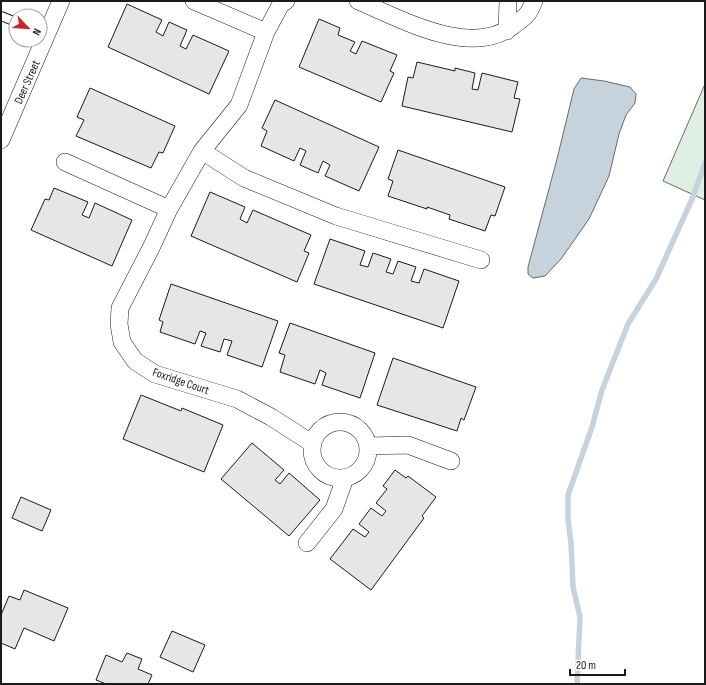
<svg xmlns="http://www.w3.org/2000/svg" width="706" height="685" font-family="'Sofia Sans Condensed',sans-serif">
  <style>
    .green { fill: #e0efe3; stroke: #6a6a6a }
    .water { fill: #c6d2dc; stroke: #6a6a6a }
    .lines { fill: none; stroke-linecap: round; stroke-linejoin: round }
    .stream { stroke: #c6d2dc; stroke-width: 5.5 }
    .building { fill: #e6e6e6; stroke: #1a1a1a }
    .service-casing { stroke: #1a1a1a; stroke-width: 10 }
    .minor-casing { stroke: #1a1a1a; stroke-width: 18 }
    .service { stroke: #fff; stroke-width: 8 }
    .minor { stroke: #fff; stroke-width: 17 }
    .labels { text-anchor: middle; stroke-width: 3; stroke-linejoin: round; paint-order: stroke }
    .street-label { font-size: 12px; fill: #1a1a1a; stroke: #fff }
  </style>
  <rect width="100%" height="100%" fill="#fff"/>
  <!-- green -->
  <path class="green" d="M705 84V200L663 181Z"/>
  <!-- water -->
  <path class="water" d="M581 78 604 81 630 87 636 94 635 103 626 115 619 134 609 176 589 219 561 259 545 276 533 278 528 274V267L557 159 574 89Z"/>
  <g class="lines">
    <!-- stream -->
    <path class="stream" d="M577 684 580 617 573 587 571 543 568 519V495L592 427 602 390 628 324 656 279 693 197 705 163"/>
  </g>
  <!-- building -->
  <path class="building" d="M127 4 162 20 156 32 163 36 169 22 187 30 180 46 186 49 193 35 229 51 209 94 108 47Z
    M319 19 340 28 338 35 355 42 350 51 356 54 362 41 397 55 390 71 394 73 381 102 299 67Z
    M417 62 455 71V68L475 73 472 89 478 90 482 73 518 82 514 98 520 99 512 132 402 106 408 77 413 78Z
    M90 88 175 126 163 153 159 152 151 168 76 136 84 120 77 117Z
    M275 100 379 147 359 191 325 176 330 165 323 161 318 173 300 165 306 151 300 148 294 161 261 146 267 131 262 128Z
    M398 150 505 187 495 216 491 215 485 231 449 219 450 215 427 207V209L388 196 393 181 388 179Z
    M54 188 88 202 82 215 89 218 95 203 132 220 112 266 31 230 45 199 49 200Z
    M210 192 245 207 240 219 247 223 253 210 311 235 304 251 309 253 297 282 191 236Z
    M330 239 365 251 360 265 368 267 373 253 391 259 386 272 393 274 398 261 416 267 411 281 419 283 424 269 459 281 443 328 314 284Z
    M171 284 278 321 262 367 227 355 232 341 224 339 220 352 201 346 206 333 200 331 195 344 160 332 163 322 159 320Z
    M290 323 375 353 360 398 322 385 326 373 320 370 315 384 280 372 285 355 279 353Z
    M393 358 476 387 464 420 461 418 457 431 377 405Z
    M141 395 181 411 182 408 223 425 204 472 123 439Z
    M252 443 284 470 275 480 280 484 289 473 320 500 289 536 221 479Z
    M395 470 406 478 408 476 436 497 422 516 424 518 371 590 330 559 353 529 365 537 369 532 359 524 371 508 382 516 386 511 376 503 387 489 383 486Z
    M21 497 51 510 42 531 12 518Z
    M24 590 68 608 54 641 24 628 15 649 1 643V615L9 596 20 600Z
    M172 631 205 645 193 672 160 657Z
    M127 653 142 659 138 669 152 675 148 684H106L96 680 106 655 122 662Z"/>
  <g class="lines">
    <defs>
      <path id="service" d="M1 16 16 22"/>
      <path id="minor" d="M194 1 266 32
        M286 1 281 4 266 32 239 105 202 151 169 209 151 248 120 308 119 324 122 342 135 361 155 374 237 399 271 417 313 444
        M358 1C402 19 469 58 513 26 526 16 528 16 534 1
        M507 31 508 1
        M1 140 61 1
        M202 151 244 178 336 216 481 260
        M65 162 169 209
        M312 450a28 28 0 1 1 56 0a28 28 0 1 1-56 0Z
        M368 446 408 445 451 461
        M307 543 334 509 345 478"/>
    </defs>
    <!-- service casing -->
    <use href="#service" class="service-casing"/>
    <!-- minor casing -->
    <use href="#minor" class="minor-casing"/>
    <!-- service -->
    <use href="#service" class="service"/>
    <!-- minor -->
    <use href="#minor" class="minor"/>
  </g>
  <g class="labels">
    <!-- street labels -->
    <g class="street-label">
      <text transform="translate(27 82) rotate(-66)" y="4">Deer Street</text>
      <text transform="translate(181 381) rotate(19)" y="4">Foxridge Court</text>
    </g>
  </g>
  <!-- border -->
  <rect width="706" height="685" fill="none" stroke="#1a1a1a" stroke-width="4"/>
  <!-- north arrow -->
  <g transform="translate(28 28) rotate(115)"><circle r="19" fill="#ffffff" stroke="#a3a3a3"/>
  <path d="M0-3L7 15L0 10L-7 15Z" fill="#c62828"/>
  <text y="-6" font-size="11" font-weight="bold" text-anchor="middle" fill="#1a1a1a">N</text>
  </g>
  <!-- scale -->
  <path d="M570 669v6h55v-6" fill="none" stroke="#1a1a1a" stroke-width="2"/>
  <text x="576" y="669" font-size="12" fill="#1a1a1a" stroke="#ffffff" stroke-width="3" paint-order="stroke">20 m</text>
</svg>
